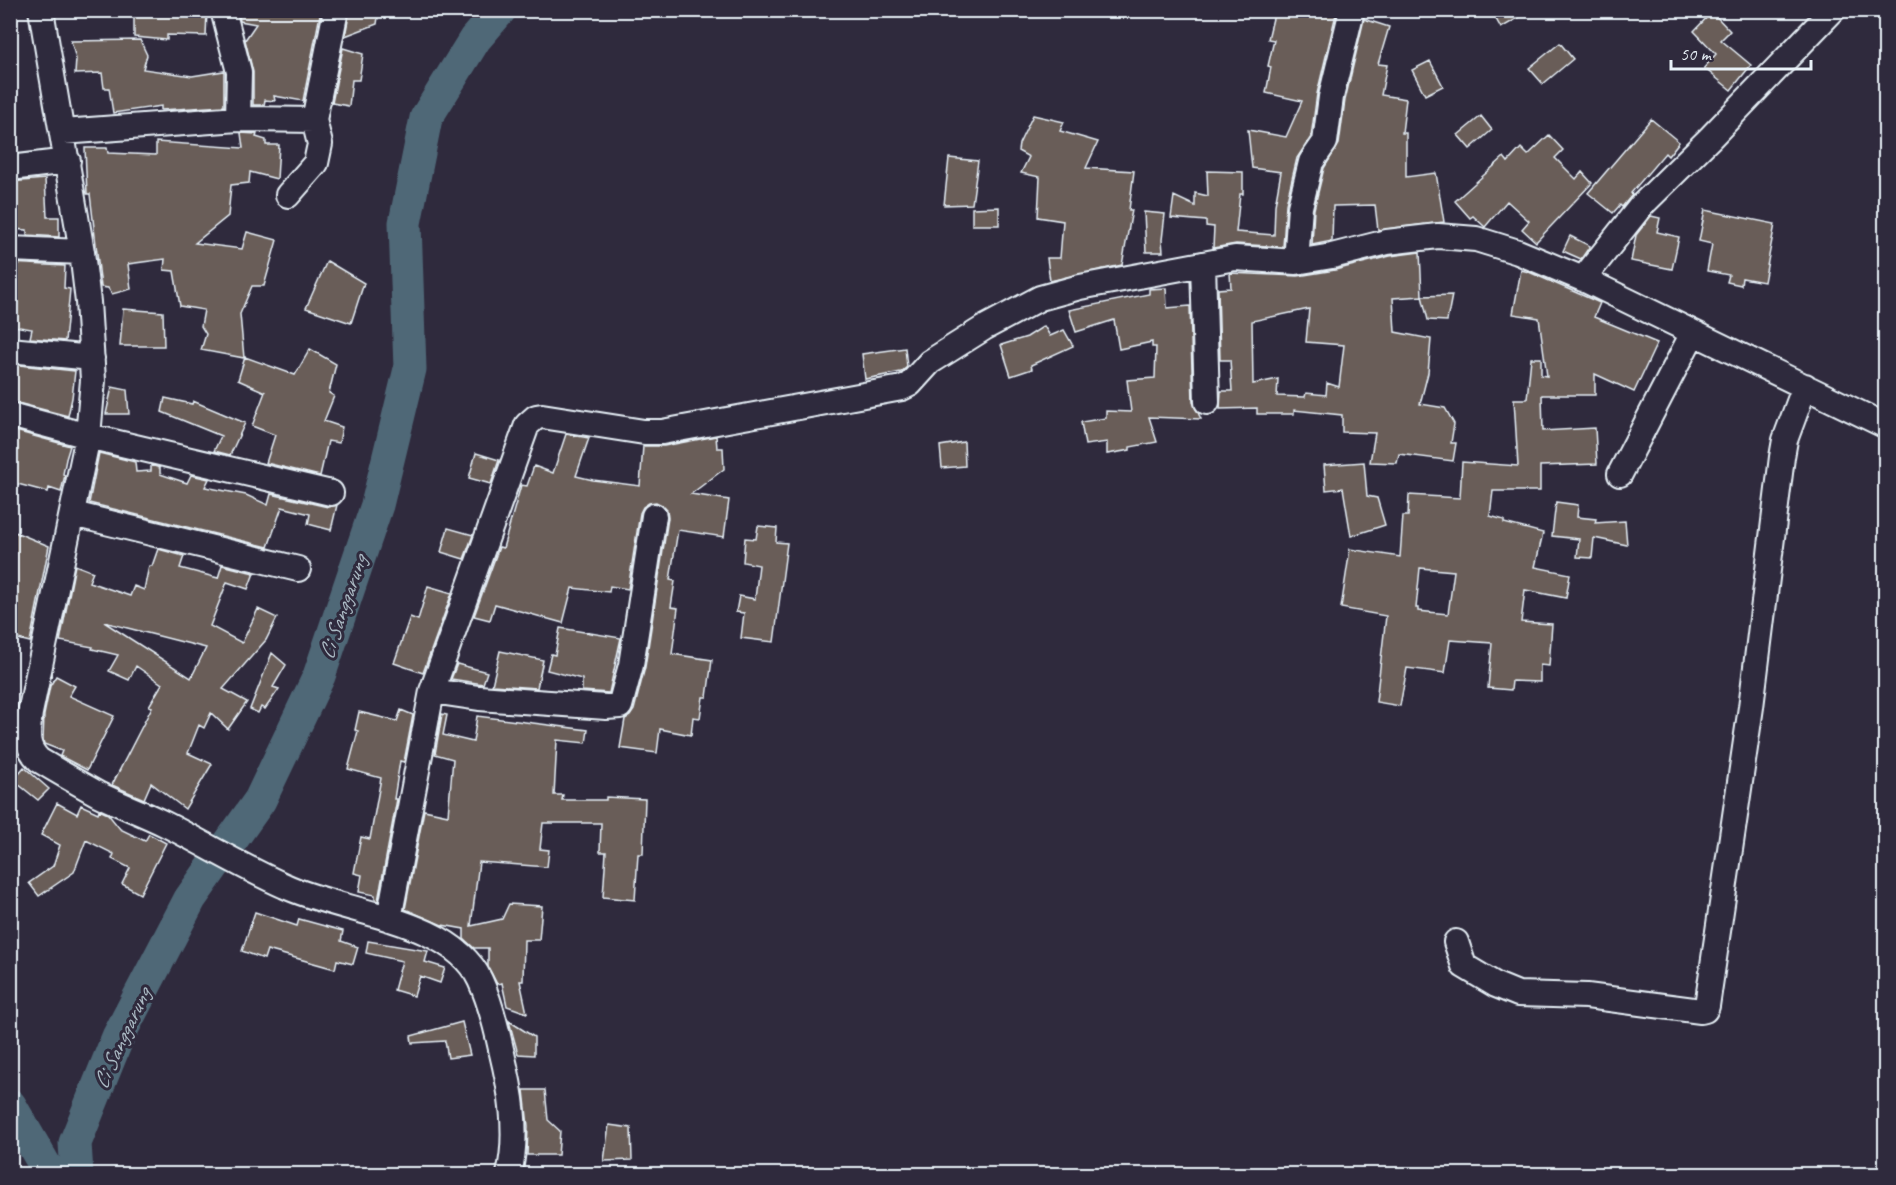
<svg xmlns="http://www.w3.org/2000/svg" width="1896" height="1185" font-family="Caveat,sans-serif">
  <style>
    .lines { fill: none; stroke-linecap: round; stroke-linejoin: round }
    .river { stroke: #4f6877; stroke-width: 33 }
    .building { fill: #695d59; stroke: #e8f1f8; stroke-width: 1.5; fill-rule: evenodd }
    .minor-casing { stroke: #e8f1f8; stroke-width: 28 }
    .minor { stroke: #2f2a3d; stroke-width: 24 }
    .labels { text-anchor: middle; stroke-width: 6; stroke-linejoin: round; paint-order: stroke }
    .water-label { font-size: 22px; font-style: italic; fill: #abbac4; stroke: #2f2a3d }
  </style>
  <rect width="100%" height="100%" fill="#2f2a3d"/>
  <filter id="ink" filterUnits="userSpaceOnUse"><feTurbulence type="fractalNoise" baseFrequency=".0167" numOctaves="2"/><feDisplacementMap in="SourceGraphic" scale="12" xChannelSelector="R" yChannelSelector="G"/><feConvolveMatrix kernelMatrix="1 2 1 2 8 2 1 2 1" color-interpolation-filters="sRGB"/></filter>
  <g filter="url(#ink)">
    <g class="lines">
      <!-- river -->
      <path class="river" d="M10 1105 50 1174
        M77 1174 75 1143 118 1037 190 899 260 800 319 676 377 505 410 369 405 223 426 118 475 39 500 10"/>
    </g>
    <!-- building -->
    <path class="building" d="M134 10H207L206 36 167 35V40L134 37Z
      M238 10H321L303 101 274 96 275 101 265 100 264 105H253V72L245 40 256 24 240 21Z
      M350 10H379L377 24 345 36Z
      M1275 10H1337L1317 94 1311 137 1297 158 1286 204 1283 247 1236 244 1213 248 1214 227 1206 226V221L1171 218 1174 196 1195 206V193L1208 196 1207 171 1243 172V194H1240L1236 232 1274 235 1275 205 1281 172 1252 168 1248 130 1286 137 1302 101 1266 93 1271 67 1268 66 1274 40 1268 39Z
      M1491 10H1532L1501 28Z
      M1712 12 1730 31 1721 40 1751 65 1731 90 1704 68 1716 54 1694 31Z
      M1364 19 1389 27 1378 64 1387 65 1381 95 1406 99 1402 133H1406V177L1436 173 1444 222 1378 230 1375 205 1333 206 1332 241 1312 245 1314 209 1324 168 1339 144 1345 100Z
      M140 40 147 55 143 69 192 76 224 71V106L161 110V106L113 113 109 88H104L102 73 75 74 76 59 71 41Z
      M1560 43 1573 59 1543 84 1529 68Z
      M343 48 363 54 359 80H352L349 106 332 103Z
      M1430 61 1443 86 1425 95 1412 70Z
      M1033 115 1064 122 1060 131 1098 142 1086 168 1134 171 1129 210H1132L1122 265 1050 281 1047 258H1060L1063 221 1038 217 1040 177 1021 173 1029 157 1018 151 1019 144Z
      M1481 116 1492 130 1470 149 1458 135Z
      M1651 119 1679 142 1668 156 1665 153 1631 193 1632 195 1622 207 1620 205 1613 213 1588 193Z
      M241 133 257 134 256 137 266 140V145H279L277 179 250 172 249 183 231 185 228 216 195 243 242 249 247 232 277 240 264 286H252L240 314 244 358 201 350 206 334 201 326 204 310 180 306 174 271 164 270 165 259 128 264 131 289 112 294 108 288 101 287 90 194H87L85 148H107L108 153 156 155V142L243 148Z
      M1549 135 1563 150 1555 158 1576 179 1582 172 1592 183 1536 242 1522 229 1529 221 1507 201 1485 227 1473 216 1470 218 1455 201 1504 157 1508 162 1521 148 1528 155Z
      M949 158 978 161 972 204 944 205Z
      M45 179 47 217H59V237L27 235V230L10 229V182Z
      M999 207V225H972V208Z
      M1705 210 1775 224 1764 282 1742 278 1741 285 1727 282 1729 275 1707 271 1712 244 1699 241Z
      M1144 212 1165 214 1162 240 1163 252H1146Z
      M1651 216 1660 218 1657 232 1679 237 1672 269 1631 261 1636 235Z
      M1570 236 1590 246 1581 259 1563 251Z
      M1420 252 1422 296 1393 298 1395 332 1431 339 1428 373 1420 404 1445 408 1454 424 1451 443H1456L1453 461 1399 454 1397 463 1370 462 1375 433 1342 432V415L1294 410V414H1257V408L1220 409 1221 391H1232L1230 360H1220L1218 289 1231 288 1230 273 1298 276 1335 270 1390 256ZM1309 309 1306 342 1344 345 1339 387 1327 383 1326 395 1306 393 1305 397 1277 396 1278 379 1253 384 1252 321Z
      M327 261 364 283 351 323 306 308Z
      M10 263 65 266 64 288 70 289 65 341 30 338 32 329 13 326 15 313H10Z
      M1521 270 1529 272 1600 303 1594 317 1657 343 1634 392 1595 374V395H1542L1543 431 1595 428 1597 464 1540 466V491H1493L1490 516 1504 520V523L1543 533 1535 567 1570 574 1566 598 1525 590 1521 622 1552 624 1549 666 1540 665V682L1512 681 1511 690 1488 688 1492 643 1450 640 1445 673 1407 668 1400 706 1376 702 1386 616 1341 608 1350 549 1400 557 1403 516H1408L1409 495 1460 498 1462 462 1518 466 1514 399H1527L1531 358H1541V375L1547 376 1539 318 1513 314ZM1420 568 1454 571 1448 614 1418 611V608H1416Z
      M1166 288 1167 308 1190 306 1193 402 1201 419 1149 417 1157 442 1130 447V450L1107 454V442L1085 445 1081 422 1106 418V411L1131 412 1127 380 1155 378 1156 347H1152V342L1119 349 1114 320 1076 332 1069 310 1149 294V289Z
      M1452 295 1447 321 1428 320 1422 296Z
      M123 309 163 312 164 346H120Z
      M1044 326 1050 336 1064 330 1073 346 1031 365 1032 369 1011 376 1001 345 1027 337Z
      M905 348 907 367 901 372 865 379 862 354Z
      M310 349 336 364 329 393 334 396 324 421 342 427 339 443 328 441 320 476 266 463 275 435 252 426 265 392 238 380 245 357 295 375Z
      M10 364 75 371 72 398 68 416 10 401Z
      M112 387 127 390 129 414H106Z
      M165 398 192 404 193 401 245 423 230 455 214 451 221 436 162 412Z
      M12 430 70 446 66 459 63 474 65 475 61 492 49 488 48 492 10 482 16 451 10 450Z
      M566 434 589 438 576 476 593 480 640 486 643 446H664L716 436 717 448H723L724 469 691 494 729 500 724 537 678 530 670 580 675 581 671 607 678 608 672 654 712 660 707 697H703L700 718 693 717 691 735 660 729 657 753 620 748 625 719 630 716 634 710 645 667 668 518 667 510 662 505 656 502 649 503 643 507 640 513 628 589 610 586 609 592 572 588 563 623 495 604 490 620 474 616 499 547 503 548 521 485 527 486 534 466 553 473Z
      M964 442 965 466 942 468 940 446Z
      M99 453 135 462 136 472 151 471V465L160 468V474L187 483 191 475 209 479 205 487 246 495 268 505 271 494 328 507 337 505 331 530 308 524 310 514 282 507 268 547 89 503Z
      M476 453 499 460 491 484 469 478Z
      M1364 462 1367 496 1377 498 1385 525 1351 536 1343 488 1326 490 1324 465Z
      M1556 502 1578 505 1577 517 1596 519 1595 523 1625 521 1627 545 1594 538 1592 558 1577 557 1579 539 1552 536Z
      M758 526 777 528 776 542 787 543 774 642 741 638 744 613 736 612 739 596 755 599 759 565 743 562 745 538 756 539Z
      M448 528 473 535 464 559 441 552Z
      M10 530 49 546 30 642 10 637Z
      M158 549 184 556 180 568 218 578 222 565 254 573 248 589 227 582 210 626 242 643 258 609 277 618 266 640 223 689 247 702 228 729 211 713 204 728 199 725 188 753 212 764 185 809 151 783 144 799 112 785 152 707 149 706 162 684 136 666 129 680 109 671 118 655 92 649 93 647 60 641 75 565 93 572 89 582 130 596 134 586 144 590 149 566H152ZM104 622 206 648 191 678Z
      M428 586 452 593 423 673 394 663 410 617 418 620Z
      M560 628 621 638 609 693 582 691V679L547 670 551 654 555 655Z
      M500 651 543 660 537 688 492 685Z
      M272 653 286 665 273 687 279 689 265 709 261 707 258 713 250 709Z
      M457 664 487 672 483 684 451 679Z
      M56 676 75 686 69 696 114 716 87 770 60 756 62 751 44 744 43 740 44 715 50 686Z
      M401 710 413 715 404 762 400 761 394 799H397L378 901 375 900V895L359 892 362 875 354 873 361 837 370 839 381 778 348 769 358 731 355 730 359 712 397 721Z
      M442 714 447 715 443 735 473 742 477 716 588 730 586 743 557 740 554 795H563L562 800H606V797L645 799 643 854H638L635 900 603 897 606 852H600L601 823H543L540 849 549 850 547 867 479 862 471 926 502 919 509 904 542 906 539 940H524L523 981H520L527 1013 507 1006 502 983 497 984 488 967V948H474L464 939V929L442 925 405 909 424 810 448 815 453 759 435 754Z
      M24 767 49 789 38 800 13 780Z
      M57 803 77 814 81 805 98 813 99 810 108 814 120 829 145 841 149 834 166 843 140 894 122 884 130 868 112 859 114 854 86 840 74 872 39 896 29 883 53 866 60 845 41 835Z
      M255 912 297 926 299 919 343 931 341 941 358 947 353 964 337 960 335 969 267 950 264 959 242 951Z
      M368 941 428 951 425 962 445 968 440 983 420 976 414 996 394 990 402 961 366 953Z
      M509 1021 534 1037V1055L518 1054Z
      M462 1022 470 1055 448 1058 445 1041 412 1043 411 1036Z
      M524 1090H545L548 1120 560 1131 558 1155H527L528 1126Z
      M609 1125 631 1128 632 1160 604 1161Z"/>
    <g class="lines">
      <defs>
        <path id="minor" d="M41 10 82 252 88 302 93 380 88 436 30 713C28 731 24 746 39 760 59 772 78 783 98 794 120 805 143 813 165 824 205 844 244 868 285 886 342 913 451 918 480 980 490 1001 496 1026 501 1049 511 1090 519 1133 509 1174
          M223 10 239 72 238 119
          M63 132 238 119 314 120
          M10 168 68 161
          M288 195 316 163 320 144 314 120 336 10
          M10 249 82 252
          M1296 262 1300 207 1311 162 1325 142 1331 97 1352 10
          M1203 264 1207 402
          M1583 279 1641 206 1710 138 1833 10
          M10 350 92 358
          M10 415 88 436 331 493
          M1620 474 1693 333
          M73 514 298 569
          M432 691 479 698 606 707 620 706 631 665 654 516
          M389 919 432 691 527 425 536 417 542 416 644 432H662L902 388 910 384 930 362 984 328 1040 298 1080 287 1235 258 1296 262 1332 256 1387 242 1438 236 1476 239 1518 252 1583 279 1886 426
          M1456 942 1464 966 1496 985 1518 994 1587 996 1701 1011 1705 1010 1707 1006 1751 707 1782 457 1785 440 1805 386"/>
      </defs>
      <!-- minor casing -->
      <use href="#minor" class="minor-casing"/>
      <!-- minor -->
      <use href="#minor" class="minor"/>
    </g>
  </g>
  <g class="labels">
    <!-- water labels -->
    <g class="water-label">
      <text transform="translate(342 607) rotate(-71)" y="8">Ci Sanggarung</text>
      <text transform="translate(121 1038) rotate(-65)" y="8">Ci Sanggarung</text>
    </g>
  </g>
  <!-- margin -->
  <rect width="1896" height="1185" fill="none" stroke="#2f2a3d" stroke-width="36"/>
  <rect x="18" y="18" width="1860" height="1149" fill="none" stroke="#e8f1f8" stroke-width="2" filter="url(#ink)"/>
  <!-- scale -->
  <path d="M1671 60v9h140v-9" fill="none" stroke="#e8f1f8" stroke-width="3"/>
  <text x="1680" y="60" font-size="18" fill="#e8f1f8" stroke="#2f2a3d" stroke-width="4.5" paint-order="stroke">50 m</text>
</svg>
